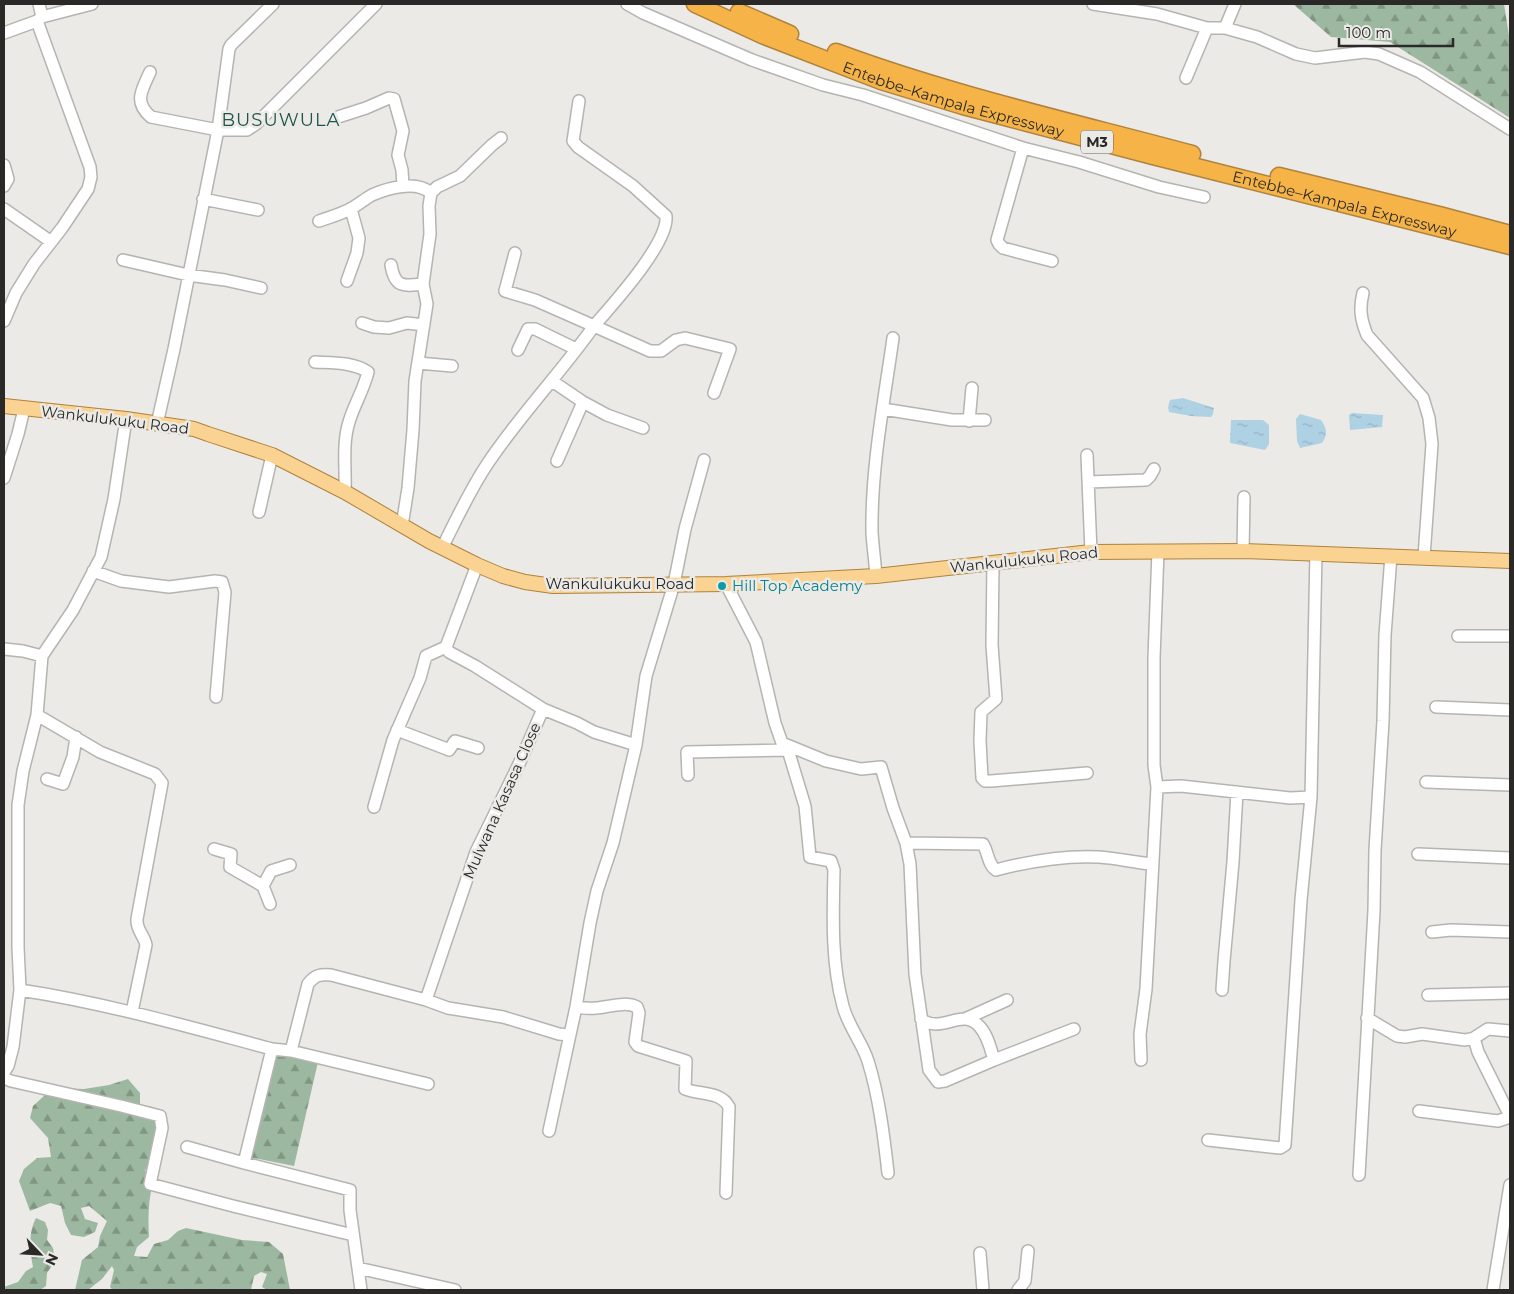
<svg xmlns="http://www.w3.org/2000/svg" width="1514" height="1294" font-family="Montserrat,sans-serif">
  <style>
    .forest { fill: url(#forest-firs) }
    .water { fill: url(#water-ripples) }
    .lines { fill: none; stroke-linecap: round; stroke-linejoin: round }
    .minor-casing { stroke: #b5b4b0; stroke-width: 14 }
    .major-casing { stroke: #af833d; stroke-width: 16 }
    .highway-casing { stroke: #af833d; stroke-width: 19 }
    .minor { stroke: #fff; stroke-width: 11 }
    .major { stroke: #fad291; stroke-width: 14 }
    .highway { stroke: #f6b448; stroke-width: 16 }
    .culture-dot { fill: #0f9aa8; stroke: #ebeae6; stroke-width: 2 }
    .labels { text-anchor: middle; stroke-width: 5; stroke-linejoin: round; paint-order: stroke }
    .shield { fill: #ebeae6; stroke: #646361; stroke-width: 1 }
    .shield-label { font-size: 14px; font-weight: bold; fill: #2a2928 }
    .street-label { font-size: 15px; fill: #2a2928; stroke: #ebeae6 }
    .culture-label { font-size: 15px; fill: #0d838f; stroke: #ebeae6; text-anchor: start }
    .quarter-label { font-size: 18px; letter-spacing: 1px; fill: #1d554b; stroke: #ebeae6 }
  </style>
  <defs>
    <pattern id="forest-firs" width="22" height="20" patternUnits="userSpaceOnUse" patternTransform="scale(1.25)"><rect width="22" height="20" fill="#9db8a0"/><path d="M5 1l3.5 6h-7zM16 11l3.5 6h-7z" fill="#809682"/></pattern>
    <pattern id="water-ripples" width="26" height="14" patternUnits="userSpaceOnUse" patternTransform="scale(1.25)"><rect width="26" height="14" fill="#aed1e4"/><path d="M2 4q2-2 4 0t4 0M15 11q2-2 4 0t4 0" fill="none" stroke="#96b3c4"/></pattern>
  </defs>
  <rect width="100%" height="100%" fill="#ebeae6"/>
  <!-- forest -->
  <path class="forest" d="M1293 4H1504L1510 42V118L1390 42 1331 37Z
    M275 1053 318 1062 294 1166 249 1157Z
    M128 1079 140 1093V1106H149L164 1111 168 1127 161 1143 151 1147 152 1164 145 1170 153 1183C148 1201 148 1219 149 1237L137 1247 134 1256 147 1257 154 1244 168 1240 178 1231 186 1228 242 1240 269 1242 283 1254 290 1290H267L262 1287 267 1274 261 1272 254 1276 251 1290H113L110 1287 114 1270 112 1266 102 1279 88 1290H75L82 1260 98 1247 100 1236 107 1221 89 1206 81 1208 85 1219 98 1223 95 1232 84 1237 71 1235 65 1223 61 1206 50 1203 30 1211 19 1181 24 1169 37 1158 51 1157 48 1138 30 1118 33 1106 45 1095 61 1088 84 1089 109 1085Z
    M36 1218 45 1222 48 1230 47 1240 53 1248 55 1261 47 1273 46 1286 40 1290H4V1287L18 1282 26 1271 33 1267C30 1251 28 1233 36 1218Z"/>
  <!-- water -->
  <path class="water" d="M1183 398 1214 408 1213 414 1211 417 1191 416 1169 412 1168 407 1170 400Z
    M1352 413 1383 415 1382 427 1350 430 1349 415Z
    M1300 414 1321 420C1327 428 1328 434 1322 443L1300 448 1297 441 1296 419Z
    M1231 420H1263L1269 425V444L1265 450 1230 443Z"/>
  <g class="lines">
    <defs>
      <path id="minor" d="M39 4 42 17
        M627 4 643 13 752 60 823 85 863 95 1023 148 1079 162 1159 187 1204 197
        M1093 4 1157 14 1207 28H1225L1257 37 1296 54 1315 58 1365 52 1379 54 1420 72 1510 129
        M1225 28 1235 4
        M4 33 37 21
        M150 72C142 90 133 102 151 117L218 130H247L256 124 376 4
        M1186 78 1207 28
        M338 117 366 108 389 98 394 99 403 131 398 155 402 170 403 186
        M1023 148 997 240 999 244 1003 248 1052 261
        M4 165 8 179 4 186
        M203 199 258 210
        M4 209 50 241
        M319 221C330 217 342 214 352 208 359 204 365 199 372 195 388 188 416 180 431 193
        M515 253 505 291 535 300 594 326C612 305 669 243 666 216L633 186 578 147 573 141 579 101
        M123 260 188 275 225 280 261 288
        M391 265C395 288 403 286 423 284
        M347 281 357 253 359 238 351 209
        M1363 293C1359 309 1361 320 1367 335L1423 398 1429 418 1432 444 1424 557
        M4 321 16 293 34 264 62 228 88 189 91 177 90 167 37 21 42 17 92 4
        M362 323 374 327 389 328 407 323 424 325
        M518 350 528 329H535L576 349
        M315 362C333 363 353 362 368 372 364 389 354 405 349 422 342 444 346 469 345 492
        M418 363 452 366
        M552 381 583 402 607 415 643 428
        M883 409 952 420H985
        M969 421 972 388
        M157 424 174 349 218 130 229 49 231 45 273 4
        M1087 455 1091 552
        M557 461 583 402
        M4 478 18 434 24 409
        M1088 482 1146 480 1150 476 1154 469
        M259 512 272 455
        M402 526 408 488 413 430 415 381 427 304 423 284 430 234 429 206 431 193 437 187 460 176 492 145 501 138
        M442 548C456 520 469 492 486 466 518 417 560 374 594 326L650 351H661L676 340 685 338 730 349 714 393
        M1243 551 1244 497
        M993 563 992 645 996 699 981 712 980 741 982 778 985 781H991L1087 773
        M93 571 121 581 169 587 215 581 222 582 225 592 216 697
        M876 576C875 562 873 547 872 533 871 468 884 402 893 338
        M726 584 756 642 775 723 782 743 826 761 861 769 881 767 893 808 906 843 910 864 915 974 929 1070 938 1082 945 1081 994 1060C991 1050 988 1036 980 1027 962 1006 942 1035 921 1019
        M1458 636H1510
        M446 647 477 565
        M4 649 23 651 42 656
        M1436 707 1510 710
        M543 709 577 723 594 732 636 745
        M37 715 100 752 155 774 162 783 137 919C136 930 144 935 146 945L132 1012
        M397 730 447 749 449 750 455 741 478 748
        M782 743 788 750 805 806 810 857 831 861 834 870C833 915 831 962 843 1006 848 1026 862 1042 868 1061 879 1096 884 1137 888 1173
        M688 775 687 752 788 750
        M47 779 63 784 73 757 76 737
        M1426 782 1510 785
        M1157 787 1154 765V658L1158 551
        M374 807 393 740 420 678 426 656 446 647
        M906 843 983 844C988 852 988 865 996 870 1030 861 1064 855 1099 857 1117 858 1135 863 1153 864
        M214 849 231 854 230 867 263 886 270 904
        M1418 854 1510 858
        M263 886 271 871 290 865
        M1432 932 1451 930 1510 932
        M20 990C106 1003 189 1027 272 1049L291 1051 428 1084
        M1222 990 1224 961 1233 862 1237 792
        M1428 995 1510 993
        M426 1000 476 852 519 764 543 709 475 666 449 652 446 647
        M576 1007C583 1008 589 1009 596 1008 609 1007 625 1001 637 1007L639 1013 635 1042 638 1046 686 1061 685 1089C700 1095 721 1091 729 1107L726 1193
        M1367 1018 1397 1036 1405 1037 1422 1034 1465 1040 1474 1038
        M965 1019 1007 1000
        M1510 1031 1488 1029 1474 1038 1478 1052 1510 1116
        M272 1049 244 1163 350 1190V1210L361 1290
        M291 1051 308 984C315 975 320 974 331 975L426 1000 448 1008 503 1017 559 1034 569 1035
        M994 1060 1074 1029
        M1141 1060 1140 1034 1146 989 1157 787 1181 786 1290 798 1311 797
        M4 1072 8 1066 13 1047 20 990 18 947V805L23 771 37 715 42 656 73 610 101 557 114 499 126 419
        M4 1078 11 1081 121 1106 160 1116 162 1128 150 1184 233 1206 353 1235
        M1419 1111 1498 1121 1510 1117
        M549 1131 576 1007 590 923 597 891 613 843 636 745 646 676 674 584 685 529 704 460
        M1208 1140 1280 1148 1285 1145 1301 900 1311 797 1316 553
        M187 1147 244 1163
        M1359 1175 1374 911 1375 850 1383 721 1385 635 1391 556
        M980 1253 983 1290
        M358 1268 455 1290
        M1018 1290 1025 1281 1028 1251
        M1493 1290 1510 1185"/>
      <path id="major" d="M4 406 126 419 194 429 208 434 272 455 345 492 429 541 477 565 503 576 525 582 553 586 726 584 876 576 1091 552 1243 551 1510 561"/>
      <g id="highway">
        <path id="s1" d="M695 4 762 35 881 81 963 106 1153 156 1510 246"/>
        <path d="M739 12 790 34"/>
        <path d="M836 52C952 95 1073 122 1192 154"/>
        <path d="M1279 176 1439 215 1510 234"/>
      </g>
    </defs>
    <!-- minor casing -->
    <use href="#minor" class="minor-casing"/>
    <!-- major casing -->
    <use href="#major" class="major-casing"/>
    <!-- highway casing -->
    <use href="#highway" class="highway-casing"/>
    <!-- minor -->
    <use href="#minor" class="minor"/>
    <!-- major -->
    <use href="#major" class="major"/>
    <!-- highway -->
    <use href="#highway" class="highway"/>
  </g>
  <!-- markers -->
  <circle class="culture-dot" cx="722" cy="586" r="5"/>
  <g class="labels">
    <!-- shield labels -->
    <rect class="shield" x="1081" y="130.5" width="32" height="23" rx="4"/>
    <g class="shield-label">
      <text x="1097" y="147">M3</text>
    </g>
    <!-- street labels -->
    <g class="street-label">
      <text dy="5" stroke="none"><textPath href="#s1" startOffset="276">Entebbe–Kampala Expressway</textPath></text>
      <text dy="5" stroke="none"><textPath href="#s1" startOffset="681">Entebbe–Kampala Expressway</textPath></text>
      <text transform="translate(115 420) rotate(7)" y="5">Wankulukuku Road</text>
      <text transform="translate(1024 560) rotate(-6)" y="5">Wankulukuku Road</text>
      <text x="620" y="589">Wankulukuku Road</text>
      <text transform="translate(502 801) rotate(-66)" y="5">Mulwana Kasasa Close</text>
    </g>
    <!-- culture labels -->
    <g class="culture-label">
      <text x="732" y="591">Hill Top Academy</text>
    </g>
    <!-- quarter labels -->
    <g class="quarter-label">
      <text x="281" y="126">BUSUWULA</text>
    </g>
  </g>
  <!-- border -->
  <rect width="1514" height="1294" fill="none" stroke="#2a2928" stroke-width="10"/>
  <!-- north arrow -->
  <g transform="translate(40 1254) rotate(115)" stroke="#ebeae6" stroke-width="4" paint-order="stroke">
  <path d="M0-4L9 19L0 12L-9 19Z" fill="#2a2928"/>
  <text y="-8" font-size="14" font-weight="bold" text-anchor="middle" fill="#2a2928">N</text>
  </g>
  <!-- scale -->
  <path d="M1339 38v8h114v-8" fill="none" stroke="#2a2928" stroke-width="2.5"/>
  <text x="1346" y="38" font-size="15" fill="#2a2928" stroke="#ebeae6" stroke-width="4" paint-order="stroke">100 m</text>
</svg>
